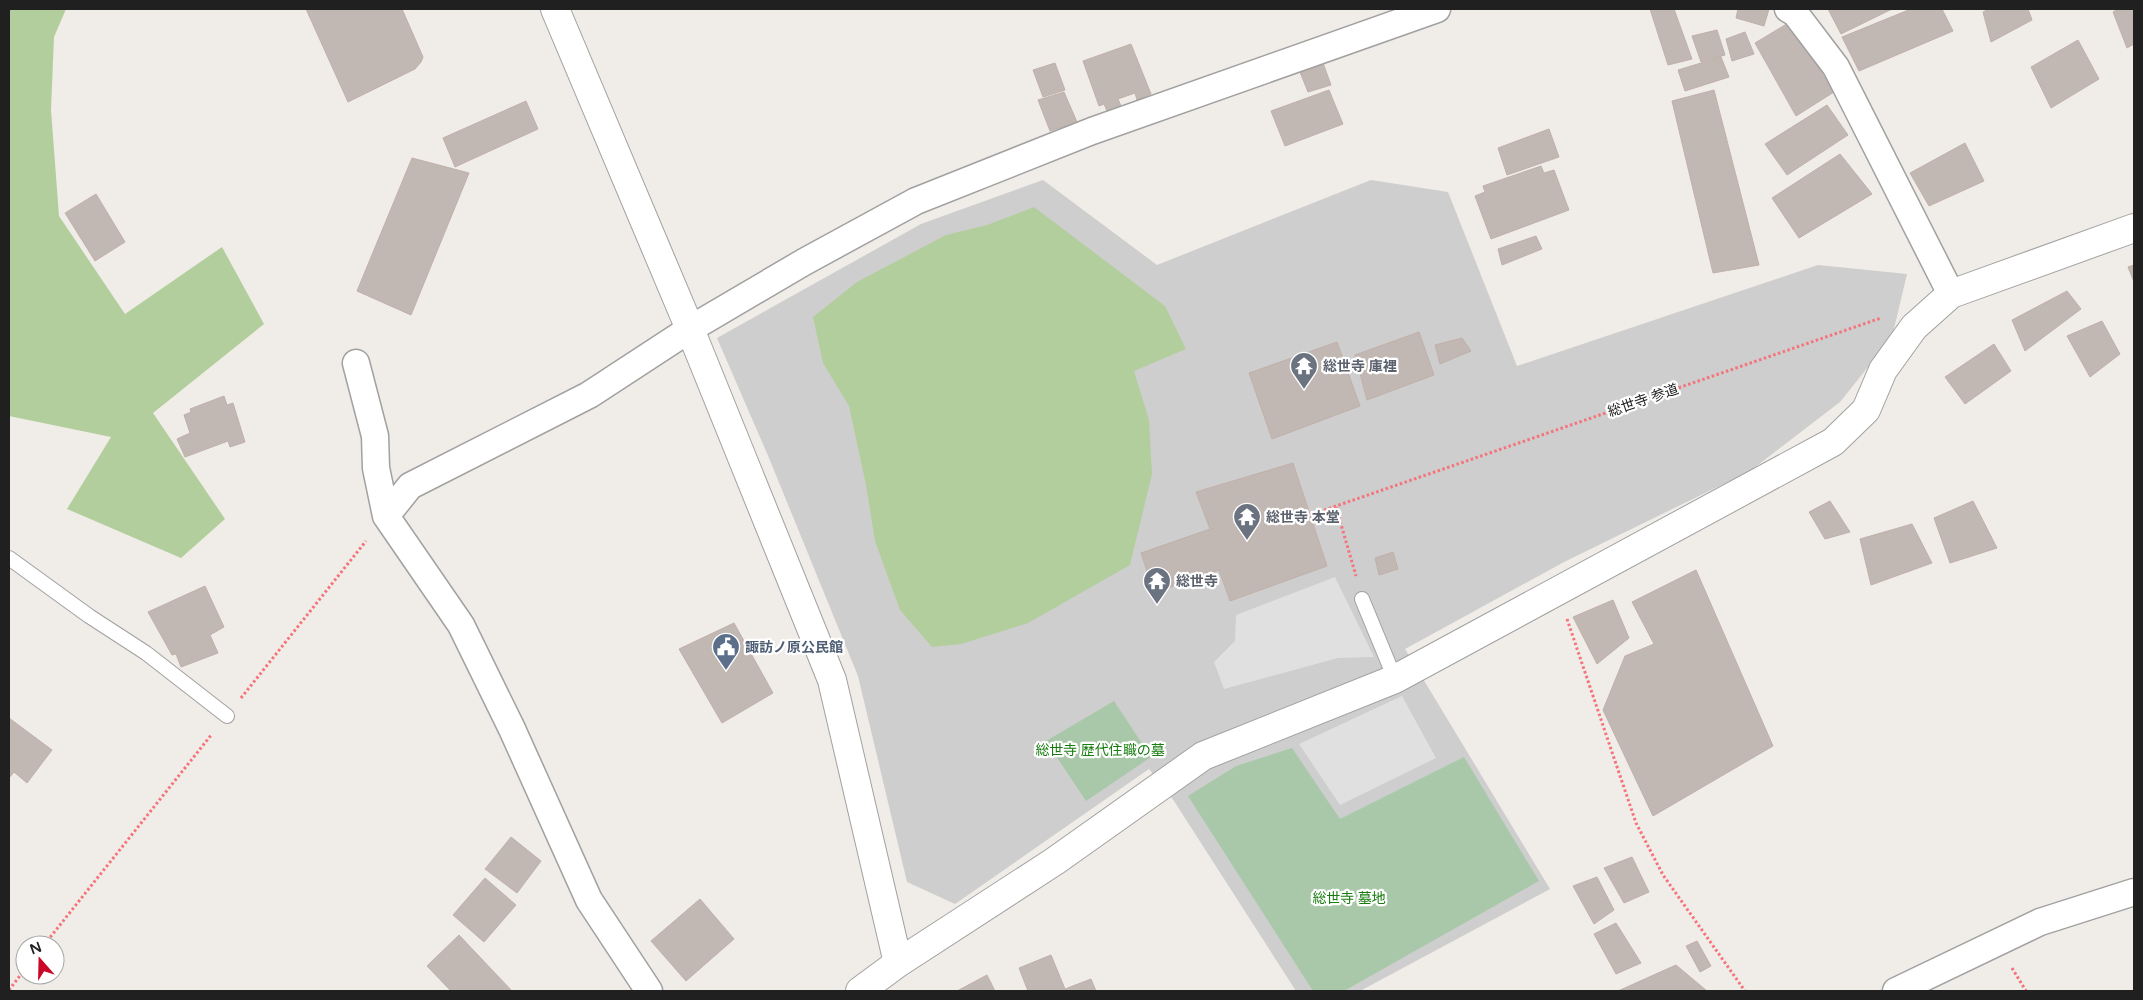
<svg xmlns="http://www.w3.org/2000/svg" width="2143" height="1000" font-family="'Varela Round','Noto Sans JP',sans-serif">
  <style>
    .religious { fill: #cecece }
    .forest { fill: #b3ce9d }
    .cemetery { fill: #a9c8a9 }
    .parking { fill: #e0e0e0 }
    .building { fill: #c1b7b3; stroke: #c1b0aa }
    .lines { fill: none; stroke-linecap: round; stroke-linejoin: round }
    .service-casing { stroke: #a1a1a1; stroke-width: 16 }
    .minor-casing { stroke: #a1a1a1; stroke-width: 29 }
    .tertiary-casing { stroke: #a1a1a1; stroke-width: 30 }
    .path { stroke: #f5737a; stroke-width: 3; stroke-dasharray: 2.5 2.5; stroke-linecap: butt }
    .service { stroke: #fff; stroke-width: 14 }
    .minor { stroke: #fff; stroke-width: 26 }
    .tertiary { stroke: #fff; stroke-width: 28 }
    .labels { text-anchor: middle; stroke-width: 4.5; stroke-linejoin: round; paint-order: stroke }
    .worship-label { font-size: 14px; font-weight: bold; fill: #5b616d; stroke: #fff; text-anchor: start }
    .street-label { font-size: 14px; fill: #202020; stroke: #fff }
    .service-label { font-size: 14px; font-weight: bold; fill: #4e5e75; stroke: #fff; text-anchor: start }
    .park-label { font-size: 14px; fill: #187c10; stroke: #fff }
  </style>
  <rect width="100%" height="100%" fill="#f0ece7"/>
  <!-- religious -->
  <path class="religious" d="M1043 180 1157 265 1371 180 1448 192 1517 366 1818 265 1907 274 1892 337 1840 402 1750 471 1564 562 1405 649 1550 889 1360 991H1296L1174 801 1149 769 955 904 907 882 858 676 769 458 717 338 921 224Z"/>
  <!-- forest -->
  <path class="forest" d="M9 9H66L54 37 51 110 59 216 125 314 222 247 264 324 153 413 225 519 181 558 67 509 111 437 9 416Z
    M1034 207 1165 306 1186 349 1134 371 1149 420 1152 474 1130 565 1028 623 961 644 932 647 900 610 875 541 866 485 849 406 823 363 813 317 857 282 946 235 987 225Z"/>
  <!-- cemetery -->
  <path class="cemetery" d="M1114 701 1151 757 1086 801 1046 741Z
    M1292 748 1340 819 1464 757 1539 881 1344 991H1313L1188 796 1236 766Z"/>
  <!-- parking -->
  <path class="parking" d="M1335 577 1374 657 1338 658 1224 689 1214 662 1235 641 1236 615Z
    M1402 696 1436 758 1340 805 1299 744Z"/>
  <!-- building -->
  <path class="building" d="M306 9H402L423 57 421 62 415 69 348 102Z
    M1650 9H1674L1692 59 1668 65Z
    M1738 9H1769L1764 26 1736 18Z
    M1828 9H1892L1841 34Z
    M1911 9H1942L1953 31 1859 71 1842 37Z
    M1989 9H2028L2032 20 1991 42 1983 12Z
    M2118 9H2134V44L2127 48 2113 12Z
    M1790 22 1834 92 1796 116 1755 43Z
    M1717 30 1725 55 1701 62 1692 36Z
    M1745 32 1754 54 1732 61 1726 39Z
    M2078 40 2099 79 2051 108 2031 67Z
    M1131 44 1151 94 1137 100 1135 93 1118 99 1121 106 1107 111 1104 104 1099 106 1083 61Z
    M1721 57 1729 77 1685 91 1678 70Z
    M1055 63 1065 90 1043 97 1033 70Z
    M1323 63 1331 85 1308 92 1300 72Z
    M1329 90 1343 124 1285 146 1271 111Z
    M1714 90 1759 265 1713 273 1672 101Z
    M1064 92 1077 122 1050 131 1038 100Z
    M526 101 538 129 455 167 443 138Z
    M1827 105 1848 135 1787 175 1765 144Z
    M1549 129 1559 157 1507 175 1498 148Z
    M1965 143 1984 181 1929 206 1910 173Z
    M1840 154 1872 194 1799 238 1772 198Z
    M412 158 469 173 411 315 357 291Z
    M1541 166 1544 173 1554 170 1569 210 1491 239 1475 196 1485 192 1483 186Z
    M96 194 125 242 95 261 65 213Z
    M1536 236 1542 249 1502 265 1498 249Z
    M2134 265V282L2128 267Z
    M2067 291 2081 309 2025 351 2012 320Z
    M2102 321 2120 354 2090 377 2067 336Z
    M1419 332 1434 375 1367 400 1355 355Z
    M1462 338 1471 351 1440 364 1435 345Z
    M1337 342 1360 406 1272 439 1249 373Z
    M1994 344 2011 371 1965 404 1945 377Z
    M224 396 227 405 233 403 245 442 230 447 228 441 185 457 177 439 190 433 184 415 191 412 190 409Z
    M1293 463 1327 566 1230 601 1219 570 1154 593 1141 553 1210 529 1196 492Z
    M1830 501 1850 532 1825 539 1809 512Z
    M1973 501 1997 548 1950 563 1934 518Z
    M1912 524 1932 563 1871 585 1860 539Z
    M1393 552 1398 569 1379 575 1375 558Z
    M1696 570 1773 746 1653 816 1603 710 1625 656 1654 644 1632 602Z
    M205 586 224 627 210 635 218 653 181 667 176 654 172 655 148 612Z
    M1613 600 1629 638 1597 664 1573 617Z
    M734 623 773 693 722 723 679 649Z
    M9 718 52 750 27 783 14 772 9 778Z
    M511 837 541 861 517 893 485 869Z
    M1632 857 1649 892 1624 903 1604 868Z
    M1597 877 1614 910 1594 924 1573 886Z
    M485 878 516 905 484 942 453 915Z
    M700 899 734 939 686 981 651 941Z
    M1616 923 1641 963 1616 974 1594 934Z
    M459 935 512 991H451L427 966Z
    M1697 941 1711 966 1700 972 1686 946Z
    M1051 955 1065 989 1091 979 1096 991H1028L1019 968Z
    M1676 965 1707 991H1618Z
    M987 975 995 991H957Z"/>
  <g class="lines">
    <defs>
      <path id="service" d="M9 558 89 616 146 653 227 716
        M1362 599 1395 679"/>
      <path id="minor" d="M1788 9 1795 13 1836 67 1951 294
        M356 363 375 436 376 468 386 516 461 625 512 729 589 900 649 991
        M386 516 410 486 589 395 690 329 804 262 916 201 1092 131 1437 9
        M1896 991 2040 922 2134 892"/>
      <path id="tertiary" d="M555 9 690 329 832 680 898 963
        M860 991 898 963 1055 861 1203 756 1395 679 1833 442 1866 410 1883 370 1914 327 1951 294 2134 228"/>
    </defs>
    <!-- service casing -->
    <use href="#service" class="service-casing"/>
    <!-- minor casing -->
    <use href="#minor" class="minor-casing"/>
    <!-- tertiary casing -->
    <use href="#tertiary" class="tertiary-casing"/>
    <!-- path -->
    <path class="path" d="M1336 507 1356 576
      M1310 515 1881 318
      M1567 619 1636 823 1663 875 1745 991
      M241 698 366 541
      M44 945 212 734
      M2012 968 2026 991
      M9 990 25 969"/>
    <!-- service -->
    <use href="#service" class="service"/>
    <!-- minor -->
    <use href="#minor" class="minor"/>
    <!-- tertiary -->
    <use href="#tertiary" class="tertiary"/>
  </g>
  <!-- icons -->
  <defs>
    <symbol id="temple-pin" viewBox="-11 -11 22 30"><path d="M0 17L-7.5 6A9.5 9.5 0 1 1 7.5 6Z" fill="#6b7280" stroke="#fff"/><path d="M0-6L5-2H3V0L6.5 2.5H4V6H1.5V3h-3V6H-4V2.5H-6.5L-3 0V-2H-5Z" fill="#fff"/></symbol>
    <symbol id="civic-pin" viewBox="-11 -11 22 30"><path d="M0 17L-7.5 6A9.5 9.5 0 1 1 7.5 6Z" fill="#5c6f8a" stroke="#fff"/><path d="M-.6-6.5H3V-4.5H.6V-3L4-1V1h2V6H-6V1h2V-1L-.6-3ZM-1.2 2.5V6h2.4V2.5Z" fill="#fff"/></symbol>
  </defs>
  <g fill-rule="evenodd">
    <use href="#temple-pin" x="1288" y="350" width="32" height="43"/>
    <use href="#temple-pin" x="1231" y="501" width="32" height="43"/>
    <use href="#temple-pin" x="1141" y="565" width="32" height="43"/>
    <use href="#civic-pin" x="710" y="631" width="32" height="43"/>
  </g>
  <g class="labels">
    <!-- worship labels -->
    <g class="worship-label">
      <text x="1323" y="371">総世寺 庫裡</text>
      <text x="1266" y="522">総世寺 本堂</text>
      <text x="1176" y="586">総世寺</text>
    </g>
    <!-- street labels -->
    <g class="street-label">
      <text transform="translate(1643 400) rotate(-19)" y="5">総世寺 参道</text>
    </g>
    <!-- service labels -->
    <g class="service-label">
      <text x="745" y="652">諏訪ノ原公民館</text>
    </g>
    <!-- park labels -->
    <g class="park-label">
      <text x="1100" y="755">総世寺 歴代住職の墓</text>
      <text x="1349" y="903">総世寺 墓地</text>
    </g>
  </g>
  <!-- border -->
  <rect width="2143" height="1000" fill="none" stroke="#202020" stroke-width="20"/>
  <!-- north arrow -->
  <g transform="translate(40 960) rotate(340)"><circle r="24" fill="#ffffff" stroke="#a6a6a6"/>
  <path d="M0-4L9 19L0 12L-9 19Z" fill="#c90726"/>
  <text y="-8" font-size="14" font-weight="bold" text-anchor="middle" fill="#202020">N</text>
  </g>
</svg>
